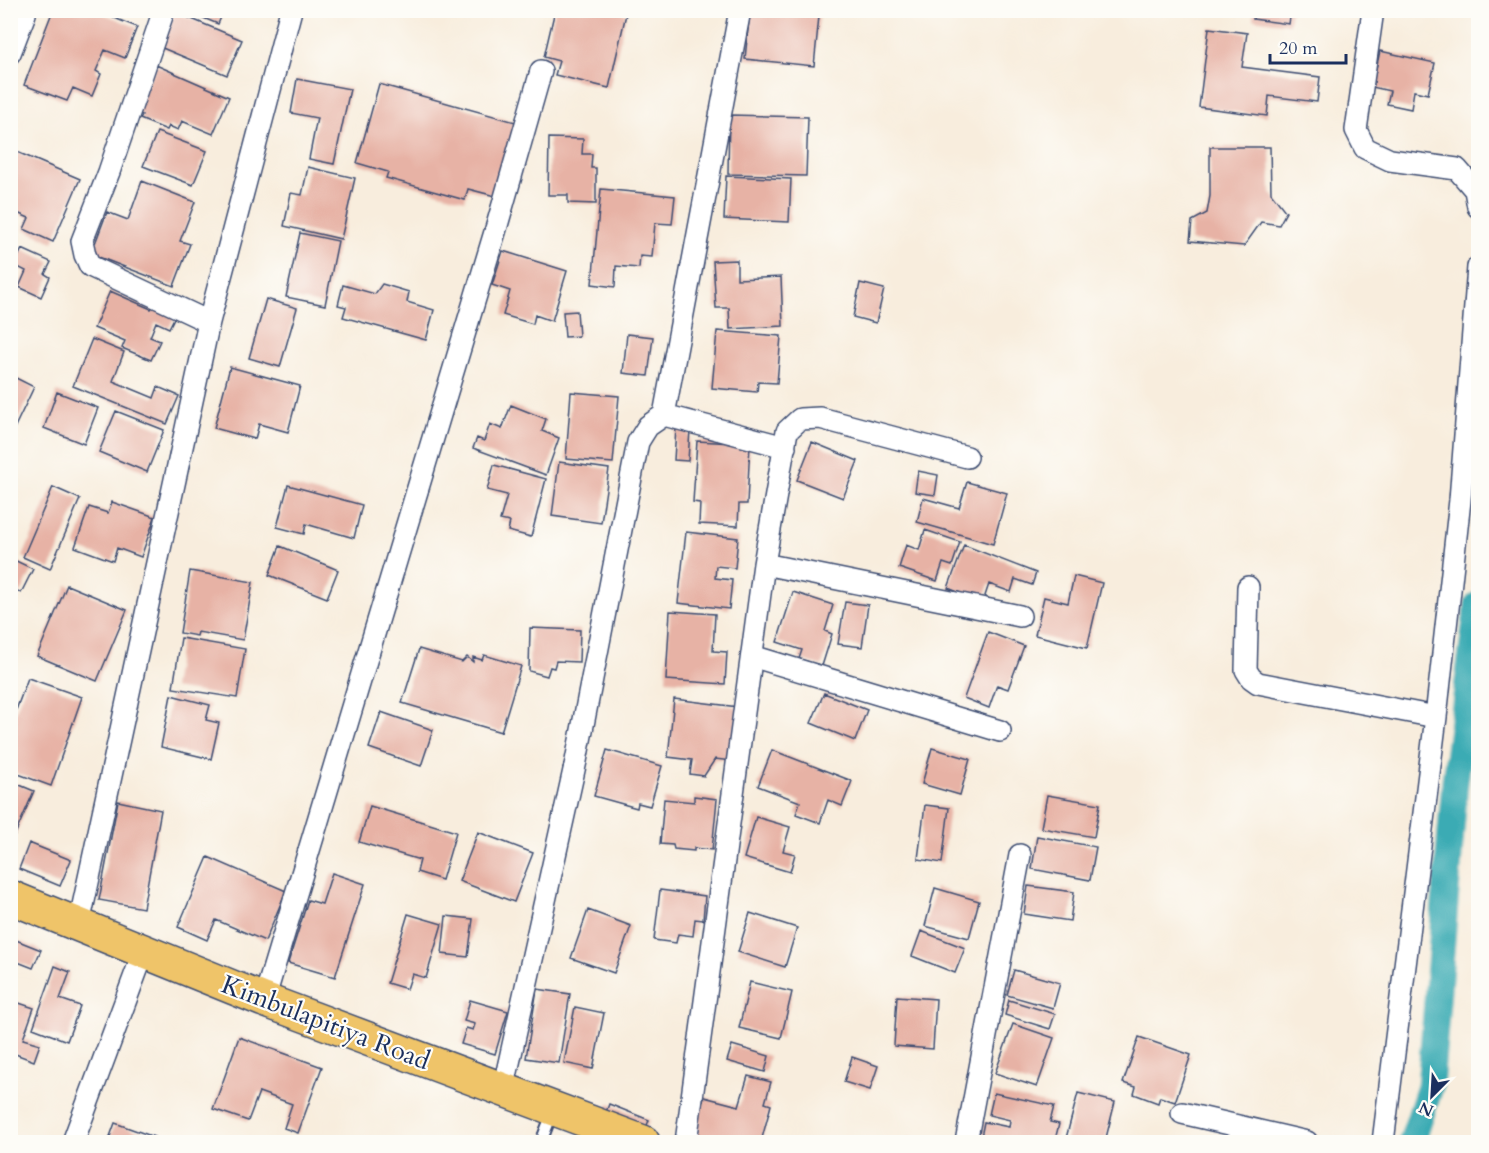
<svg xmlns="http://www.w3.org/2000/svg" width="1489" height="1153" font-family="Cardo,serif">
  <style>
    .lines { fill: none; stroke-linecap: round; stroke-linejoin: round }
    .canal { stroke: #3aabb4; stroke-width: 27 }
    .building { fill: #e7b2a5 }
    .service-casing { stroke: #3c4c71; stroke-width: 14 }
    .minor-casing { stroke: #3c4c71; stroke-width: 24 }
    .primary-casing { stroke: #3c4c71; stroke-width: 36 }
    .service { stroke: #fff; stroke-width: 10 }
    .minor { stroke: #fff; stroke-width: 21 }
    .primary { stroke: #efc469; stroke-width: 33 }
    .labels { text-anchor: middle; stroke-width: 4.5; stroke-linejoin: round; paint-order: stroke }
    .street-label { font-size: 26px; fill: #1b2f5e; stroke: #fdfcf7 }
  </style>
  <rect width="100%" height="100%" fill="#fdfcf7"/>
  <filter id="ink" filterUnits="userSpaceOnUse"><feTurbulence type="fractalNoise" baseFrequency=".0167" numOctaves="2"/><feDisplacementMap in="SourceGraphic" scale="12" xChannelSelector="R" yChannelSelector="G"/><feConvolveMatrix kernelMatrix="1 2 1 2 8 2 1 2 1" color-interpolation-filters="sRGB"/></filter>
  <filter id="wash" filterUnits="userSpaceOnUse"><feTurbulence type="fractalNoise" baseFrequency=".008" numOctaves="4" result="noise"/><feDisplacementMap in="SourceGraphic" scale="24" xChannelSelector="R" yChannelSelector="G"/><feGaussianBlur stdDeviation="1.35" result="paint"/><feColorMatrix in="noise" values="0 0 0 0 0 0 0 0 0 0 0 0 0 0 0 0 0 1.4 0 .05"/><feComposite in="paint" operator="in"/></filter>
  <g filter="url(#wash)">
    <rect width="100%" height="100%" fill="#f8eddd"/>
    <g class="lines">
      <!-- canal -->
      <path class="canal" d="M1412 1142 1430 1087 1455 782 1478 605"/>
    </g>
    <g id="blocks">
      <!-- building -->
      <path class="building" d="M53 10H94L137 27 125 58 105 50 96 71 101 74 92 96 73 88 67 101 24 85Z
        M184 10H224L218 24Z
        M555 10H612L626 14 609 88 555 75 559 61 544 57Z
        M750 10 819 16 814 66 745 59Z
        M1254 10H1291L1289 24 1253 19Z
        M175 12 242 40 227 75 160 47Z
        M1209 28 1247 33 1242 67 1320 77 1317 102 1269 96 1267 116 1199 107Z
        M1380 51 1435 63 1428 94 1414 91 1411 109 1387 104 1390 91 1372 87Z
        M156 65 229 97 213 134 182 121 178 130 169 126 167 130 140 119 142 115 135 112Z
        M297 79 350 89 334 164 309 159 317 118 291 113Z
        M379 84 519 123 499 197 468 189 465 200 386 178 388 172 357 163Z
        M729 115 808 117 806 176 728 174Z
        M157 132 207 151 193 185 143 166Z
        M549 138 583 139 582 154H592L591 168H596V204L568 203V195H548Z
        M1210 147H1270L1271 193 1286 212 1279 225 1261 222 1244 246 1190 241 1192 221 1207 213 1210 196Z
        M10 149 80 179 53 242 24 229 29 218 10 210Z
        M308 167 355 178 341 239 284 226 291 193 302 195Z
        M726 176 791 179 789 222 724 219Z
        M142 181 195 202 180 241 190 244 174 286 91 254 107 212 128 220Z
        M601 189 675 196 672 224 655 223 652 257 640 256 639 268 616 266 615 287 592 284Z
        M300 233 338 241 325 305 286 297Z
        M22 249 51 262 45 274 50 277 41 297 19 287 26 271 14 265Z
        M503 251 567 271 552 321 535 315 533 324 503 315 510 291 492 285Z
        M737 260V279L781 277 783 326 730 329 729 308H716L713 261Z
        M860 283 884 289 876 323 853 317Z
        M382 284 409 292 407 302 434 310 426 340 343 317 346 307 338 305 343 285 375 294Z
        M110 291 151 309 154 304 176 314 169 328 156 322 150 337 160 341 151 360 122 348 125 341 94 328Z
        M266 299 297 308 280 367 249 358Z
        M577 311 579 336 565 337 563 312Z
        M717 331 781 336 777 383 758 382 757 392 712 388Z
        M627 334 653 337 648 376 623 373Z
        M92 339 124 352 113 381 154 398 158 387 179 396 167 424 73 386Z
        M230 367 300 386 288 432 259 424 255 439 214 428Z
        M10 375 34 387 10 437Z
        M57 392 98 408 84 444 44 428Z
        M571 392 619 396 613 463 566 459Z
        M511 405 546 419 542 431 559 438 546 475 473 448 477 438 484 441 490 424 502 429Z
        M116 411 164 430 147 472 99 452Z
        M676 428 690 429 688 461 674 460Z
        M697 441 750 444 747 504H739L738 526 699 524 700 503 693 502Z
        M812 442 858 461 843 498 797 480Z
        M559 462 609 469 601 523 552 516Z
        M494 465 546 479 531 537 508 531 510 522 500 520 507 495 487 490Z
        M918 471 938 475 935 495 915 492Z
        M967 482 1007 493 993 544 917 522 923 498 959 508Z
        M288 485 362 505 354 538 306 524 304 534 277 527Z
        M53 487 80 499 50 569 23 557Z
        M112 502 155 517 141 557 117 548 113 561 75 547 89 507 108 513Z
        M925 530 960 542 952 566 943 563 937 581 899 568 906 545 919 550Z
        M686 532 738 538 735 568 716 566 715 578 732 580 729 609 678 603Z
        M964 545 1036 573 1032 585 1015 579 1011 592 989 584 983 602 948 588Z
        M280 546 338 570 327 598 269 575Z
        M10 558 33 569 21 593 12 588 10 592Z
        M190 571 253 582 243 640 198 632 197 636 180 633Z
        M1074 576 1102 583 1087 648 1035 635 1044 597 1068 603Z
        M67 585 127 610 97 681 37 656Z
        M793 592 833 605 825 631 832 634 822 666 799 659 802 650 777 642Z
        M845 602 868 605 862 647 838 644Z
        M670 611 715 614 713 651 727 652 725 684 666 680Z
        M530 628 580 630 579 662 556 661 554 668 550 667 547 676 529 671Z
        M988 632 1024 646 1008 689 997 685 989 708 964 698Z
        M181 638 245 649 237 698 173 688Z
        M419 649 462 662 467 657 473 662V657L482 660 484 655 521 666 501 732 402 703Z
        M28 678 82 697 51 786 10 771V726Z
        M824 693 867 710 855 741 811 723Z
        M171 695 210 705 206 720 219 723 211 759 161 747Z
        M674 699 738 707 732 761 715 759 704 776 690 774 692 760 668 757Z
        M381 712 433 730 421 766 369 748Z
        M932 748 970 759 960 795 922 784Z
        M607 750 662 766 650 806 638 803 637 808 594 796Z
        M772 750 852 781 842 806 828 800 820 823 796 814 800 802 758 786Z
        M10 781 34 791 10 846Z
        M1047 795 1100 804 1094 837 1041 828Z
        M694 796 717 799 712 850 694 848V851L674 849 673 845 660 844 664 799 694 802Z
        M118 801 161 810 143 908 99 900Z
        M925 805 949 808 942 863 918 859Z
        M370 806 456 832 442 880 417 872 420 860 359 842Z
        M756 817 790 827 783 851 795 854 790 872 744 858Z
        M478 832 533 853 514 902 459 881Z
        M1037 836 1096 847 1090 880 1032 869Z
        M29 843 71 860 60 886 19 869Z
        M208 857 286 891 265 941 216 920 207 940 178 927Z
        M332 873 365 884 335 977 288 963 308 900 322 904Z
        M1028 886 1074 892 1070 921 1024 914Z
        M935 888 979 901 969 938 925 926Z
        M660 890 705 896 703 920 695 919 693 936 678 934 676 943 654 940Z
        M588 910 631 926 614 973 571 958Z
        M750 913 797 928 785 967 738 952Z
        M408 914 442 924 426 978 412 974 407 989 387 983Z
        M446 916 473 919 468 957 442 954Z
        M921 931 965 948 955 973 912 956Z
        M16 940 41 950 33 968 10 959V953Z
        M55 966 70 972 60 999 80 1006 67 1041 33 1028Z
        M1014 970 1060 983 1053 1008 1007 995Z
        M750 982 792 992 781 1038 739 1028Z
        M537 989 570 994 559 1063 526 1058Z
        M897 996 936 999 933 1049 894 1046Z
        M10 1000 34 1008 23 1039 40 1044 34 1061 10 1052Z
        M470 1000 508 1011 495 1054 461 1044 466 1028 473 1030 475 1024 464 1021Z
        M1009 1000 1055 1014 1050 1029 1005 1015Z
        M575 1007 604 1013 593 1069 564 1063Z
        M1013 1024 1054 1038 1037 1087 995 1073Z
        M239 1037 322 1067 298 1133 284 1128 292 1104 259 1092 248 1121 213 1109Z
        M1139 1037 1191 1055 1175 1102 1160 1097 1158 1103 1134 1094 1136 1087 1123 1083Z
        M732 1045 769 1056 765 1072 727 1061Z
        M852 1057 878 1066 870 1090 844 1082Z
        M748 1076 771 1082 765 1103 771 1105 761 1142H721L693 1135 704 1097 739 1106Z
        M994 1093 1054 1106 1050 1122 1059 1124 1055 1140 1047 1138 1046 1142H980L984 1122 1009 1127 1010 1120 989 1115Z
        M1078 1093 1115 1102 1105 1142H1065Z
        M609 1104 649 1120 642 1139 602 1123Z
        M115 1123 157 1138 156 1142H108Z
        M908 1137 921 1142H906Z
        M16 1138 30 1142H14Z"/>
    </g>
  </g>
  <g filter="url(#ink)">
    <use href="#blocks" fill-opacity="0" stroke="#3c4c71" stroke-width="1.5"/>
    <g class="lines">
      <defs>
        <path id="service" d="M541 1142 553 1111"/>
        <path id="minor" d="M164 10 109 172 82 241 85 255 90 266 209 322
          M1373 10 1356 130 1365 148 1390 160 1457 169 1475 190 1478 207
          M10 53 25 14
          M664 415 785 447
          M764 564 1020 616
          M1248 587 1246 670 1251 678 1258 683 1436 717
          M752 656 1000 731
          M79 924 209 322 291 10
          M264 1000 498 222 541 71
          M503 1090 576 761 638 442 648 426 664 415 740 10
          M1182 1113 1307 1142
          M73 1142 144 951
          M686 1142 764 564 787 431 800 419 820 418 967 457
          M966 1142 1020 855
          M1383 1142 1436 717 1460 500 1478 267"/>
        <path id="primary" d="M10 897 264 1000 643 1142"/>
      </defs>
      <!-- service casing -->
      <use href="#service" class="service-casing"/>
      <!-- minor casing -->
      <use href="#minor" class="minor-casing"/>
      <!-- primary casing -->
      <use href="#primary" class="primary-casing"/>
      <!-- service -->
      <use href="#service" class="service"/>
      <!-- minor -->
      <use href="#minor" class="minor"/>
      <!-- primary -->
      <use href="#primary" class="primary"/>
    </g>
  </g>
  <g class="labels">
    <!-- street labels -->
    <g class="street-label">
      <text transform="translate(326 1022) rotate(21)" y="9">Kimbulapitiya Road</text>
    </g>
  </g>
  <!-- margin -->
  <rect width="1489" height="1153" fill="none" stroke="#fdfcf7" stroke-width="36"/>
  <!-- north arrow -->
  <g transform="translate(1432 1096) rotate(204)" stroke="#fdfcf7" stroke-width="4.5" paint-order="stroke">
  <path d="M0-4.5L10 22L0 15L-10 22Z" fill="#1b2f5e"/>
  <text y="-9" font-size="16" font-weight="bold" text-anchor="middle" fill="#1b2f5e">N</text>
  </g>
  <!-- scale -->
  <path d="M1270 54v9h76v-9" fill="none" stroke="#1b2f5e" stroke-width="3"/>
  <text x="1279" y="54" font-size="18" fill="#1b2f5e" stroke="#fdfcf7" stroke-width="4.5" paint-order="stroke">20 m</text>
</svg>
